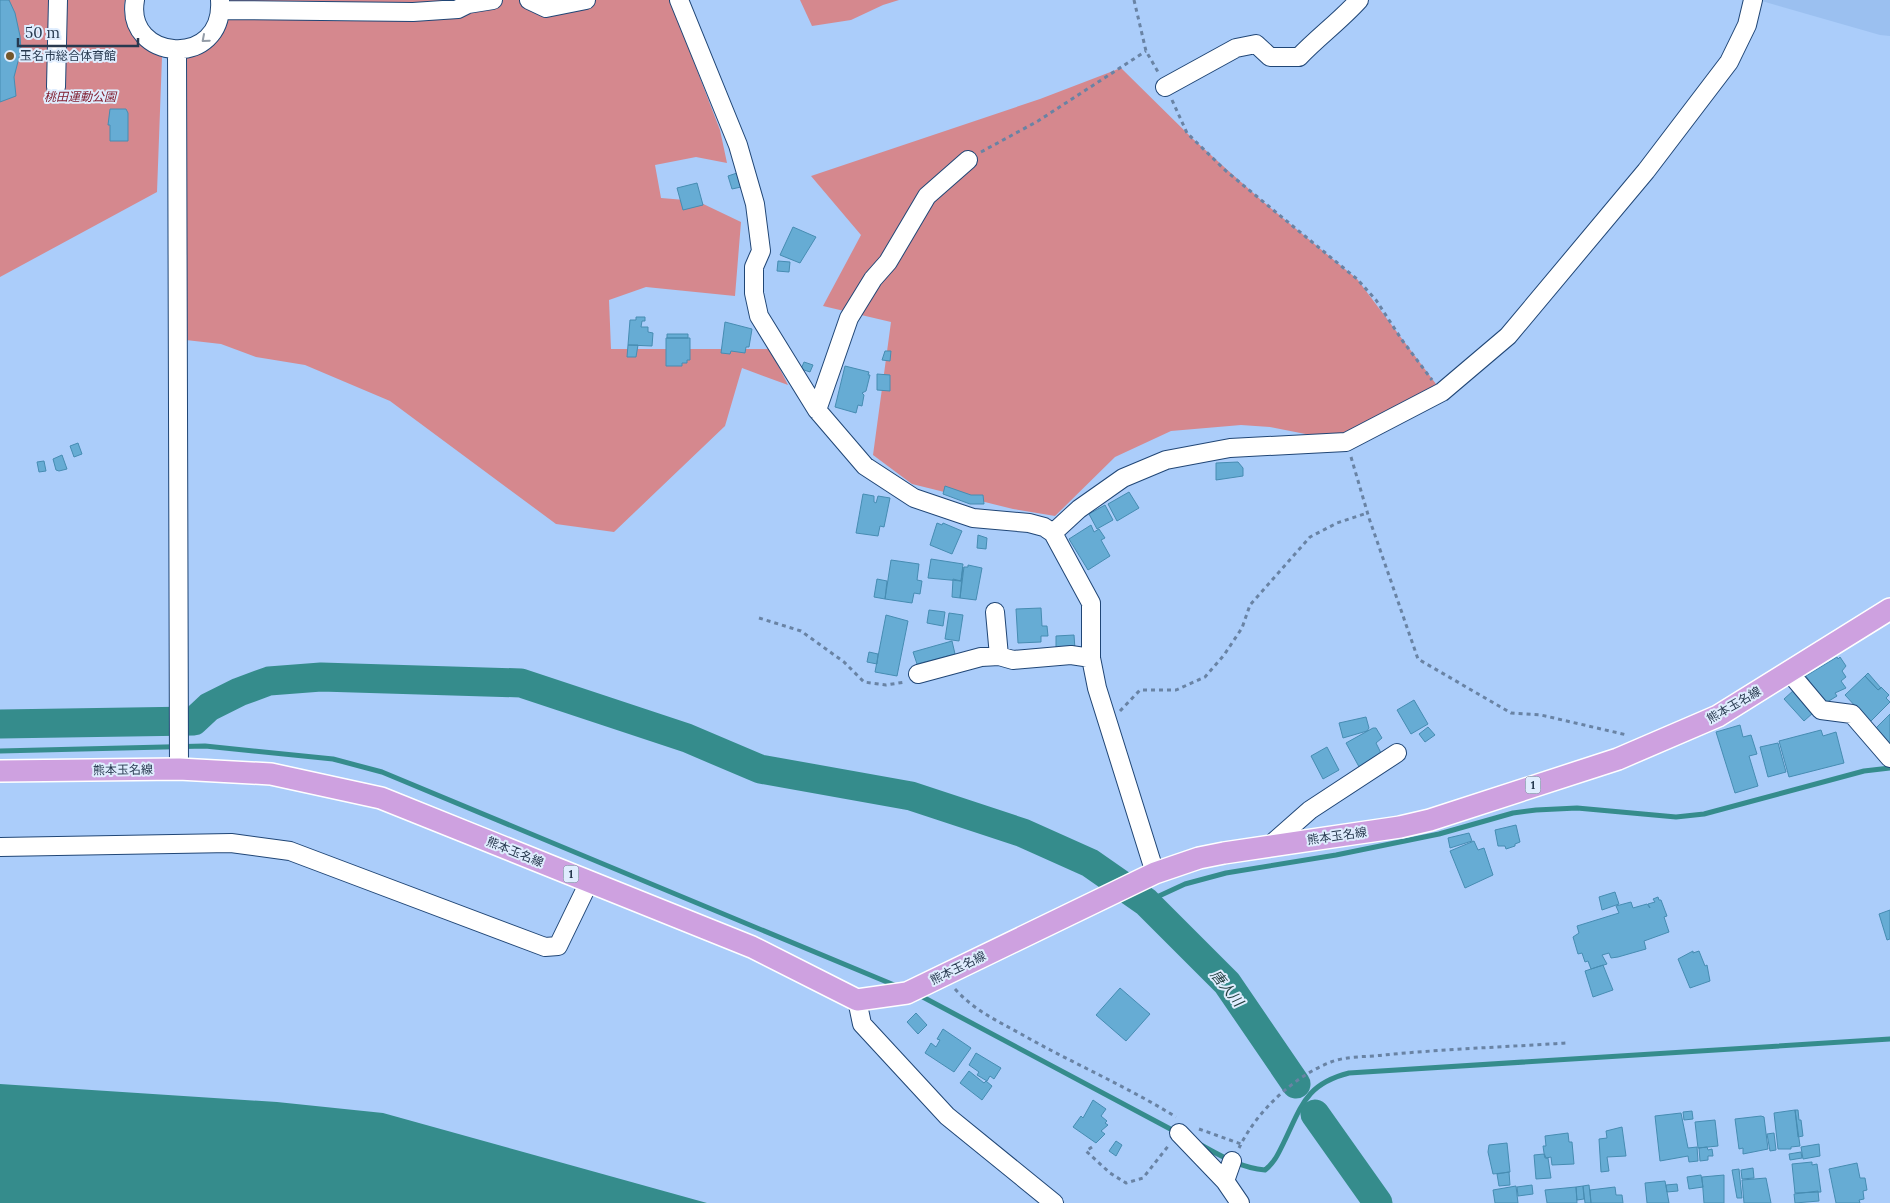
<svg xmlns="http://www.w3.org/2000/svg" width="1890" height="1203" font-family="Lora,'Noto Sans JP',serif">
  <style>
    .built { fill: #9bc0f0 }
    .green { fill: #d5888e }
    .water { fill: #358c8c }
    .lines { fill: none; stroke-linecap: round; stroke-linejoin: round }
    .stream { stroke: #358c8c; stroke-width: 5 }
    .river { stroke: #358c8c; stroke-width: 29 }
    .building { fill: #66acd4; stroke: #468cb2 }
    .minor-casing { stroke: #204676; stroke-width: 20 }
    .major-casing { stroke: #fff; stroke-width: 24 }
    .path { stroke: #6983a4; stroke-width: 3; stroke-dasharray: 4 4; stroke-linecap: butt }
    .minor { stroke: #fff; stroke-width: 18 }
    .major { stroke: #cea1e0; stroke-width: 21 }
    .oneway { stroke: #939ca7 }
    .poi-dot { fill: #75572b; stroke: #dfedfe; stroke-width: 2 }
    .labels { text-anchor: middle; stroke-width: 4; stroke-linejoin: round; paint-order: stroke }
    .shield { fill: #dfedfe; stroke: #5e6f84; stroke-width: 1 }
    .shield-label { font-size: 11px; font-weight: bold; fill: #27394f }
    .poi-label { font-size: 12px; fill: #27394f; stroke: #dfedfe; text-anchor: start }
    .park-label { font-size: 12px; font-style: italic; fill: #811e30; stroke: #dfedfe }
    .street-label { font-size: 12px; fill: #27394f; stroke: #dfedfe }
    .water-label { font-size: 14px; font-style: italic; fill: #264141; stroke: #dfedfe }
  </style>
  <rect width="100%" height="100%" fill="#abcdfa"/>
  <!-- built -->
  <path class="built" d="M1758 0H1890V36L1880 35Z"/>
  <!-- green -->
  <path class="green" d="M0 0H125C120 25 140 49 162 57L157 192 0 277Z
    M230 0H670L720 130 727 163 696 157 655 165 661 198 697 201 741 222 735 296 646 287 609 300 611 349H770L788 385 742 368 725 426 614 532 556 524 390 401 305 365 256 357 221 344 177 339V58L230 5Z
    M800 0H899L883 5 851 20 812 26Z
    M1121 68 1193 139 1261 200 1357 279 1442 392 1346 442 1270 427 1241 425 1171 431 1115 457 1055 516 1013 509 912 484 873 455 891 322 823 306 861 235 811 176 1040 99Z"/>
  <!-- water -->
  <path class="water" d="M0 1084 277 1102 383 1113 707 1203H0Z"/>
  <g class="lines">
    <!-- stream -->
    <path class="stream" d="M0 751 205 746 333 759 382 772 899 987
      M1146 902 1185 884 1226 873 1336 855 1439 834 1513 813 1536 810 1577 808 1676 817 1704 814 1864 771 1890 768
      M919 995 1176 1132
      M1201 1145C1221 1156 1241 1168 1265 1170 1275 1162 1278 1154 1284 1142 1302 1105 1306 1084 1349 1073L1890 1039"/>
    <!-- river -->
    <path class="river" d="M0 724 194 721 209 707 239 692 269 681 321 677 521 683 687 738 760 769 911 796 1023 833 1090 863 1146 902 1227 983 1296 1084
      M1315 1114 1378 1203"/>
  </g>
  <!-- building -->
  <path class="building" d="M0 0H9L15 13 20 36 21 50 14 77 16 96 0 102Z
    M110 109H126L128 113V141H110V125H108Z
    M737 173 741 187 732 189 728 176Z
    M697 183 703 205 683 210 677 188Z
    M793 227 816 237 800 263 780 255Z
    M778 261 790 262 789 272 777 271Z
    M636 317H645V321H642L641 327H648V332L653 333 652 346 628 345 630 320H636Z
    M725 322 752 329 749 347H746L745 353 731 351 730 354 721 353Z
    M667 334H688V338H667Z
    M666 338H690V360H687V363H682V366H666Z
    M628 345H638L636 357H627Z
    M885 351H891L890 361 882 360Z
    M804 362 813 365 810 372 801 369Z
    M845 366 869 372 868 375H870L866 391 862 393 864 395 862 406 858 405 856 413 835 407Z
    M877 374 890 375V391L877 390Z
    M78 443 82 454 74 457 70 446Z
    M62 455 67 469 59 471 56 470 53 459Z
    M44 461 46 471 39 472 37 462Z
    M1238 462 1243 468V476L1216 480V463Z
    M945 486 971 495H983L984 504H970L943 494Z
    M1129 492 1139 508 1117 521 1108 504Z
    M863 494 874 496V502L876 503 878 496 890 498 884 527 880 526 878 536 856 533Z
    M1105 505 1113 520 1097 529 1089 514Z
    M937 523 942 525 943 523 962 531 952 554 930 545Z
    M1091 525 1094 532 1099 529 1105 538 1101 540 1110 556 1088 570 1069 539Z
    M978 535 987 538 986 549 977 548Z
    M931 559 963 564 961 581 928 578Z
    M891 560 919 564 917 580 922 581 920 594 914 593 912 603 885 599Z
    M968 565 982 568 976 600 960 598 964 567H968Z
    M963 567 960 598 952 597 953 579 961 581Z
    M877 579 887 581 885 599 874 597Z
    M1041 608 1042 626H1047L1048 636H1041V642L1018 643 1016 609Z
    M929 610 945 612 943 626 927 623Z
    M949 613 963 615 959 641 945 639Z
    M886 615 908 621 897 676 875 672Z
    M1074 635 1075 649 1056 650V636Z
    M952 641 955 654 917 664 913 652Z
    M869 652 878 654 877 664 867 662Z
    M1837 657 1838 659 1840 657 1846 666 1842 671 1846 677 1841 681 1846 688 1835 693 1837 696 1824 704 1806 676Z
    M1868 673 1881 688 1878 690 1865 676Z
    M1865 676 1878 690 1881 687 1889 695 1886 698 1890 702 1870 722 1845 695Z
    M1794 690 1814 712 1804 721 1784 699Z
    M1414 700 1428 724 1411 734 1397 710Z
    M1890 714V750L1876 728Z
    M1366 717 1369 728 1367 731 1343 738 1339 723Z
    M1740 725 1743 737 1751 735 1757 754 1749 756 1758 786 1735 793 1716 732Z
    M1428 727 1435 735 1425 742 1419 734Z
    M1373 728H1376L1382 738 1376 743 1384 759 1363 774 1346 743Z
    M1821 730 1823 736 1836 732 1844 763 1789 777 1779 741Z
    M1778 743 1786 772 1768 777 1760 747Z
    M1327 747 1339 770 1323 779 1311 756Z
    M1516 825 1520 842 1515 844V846L1506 849 1505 846H1498L1495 830Z
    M1469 833 1472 841 1450 848 1448 838Z
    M1474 841 1478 850 1484 848 1493 875 1465 888 1450 851Z
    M1615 892 1619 904 1602 910 1599 897Z
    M1658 897 1659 900H1661L1667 916 1664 917 1669 932 1644 941 1646 949 1618 957 1611 958 1609 953 1602 955 1607 964 1591 969 1588 961 1585 962 1582 953 1578 954 1573 937 1579 933 1577 926 1619 913 1616 906 1631 902 1633 908 1647 904 1650 908 1648 904 1655 902 1653 899Z
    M1890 910V939L1887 940 1879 914Z
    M1693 951V953L1699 951 1705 966 1707 965 1710 981 1690 988 1678 959Z
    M1603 965 1613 990 1593 997 1585 971Z
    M1120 988 1150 1014 1126 1041 1096 1015Z
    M916 1013 927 1025 918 1034 907 1022Z
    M943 1029 971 1048 954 1072 925 1053 931 1043 936 1047 940 1040 937 1039Z
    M976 1053 1001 1068 994 1079 990 1076 987 1081 977 1075 979 1072 969 1065Z
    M969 1071 984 1083 986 1081 992 1086 982 1100 960 1083Z
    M1093 1100 1106 1109 1101 1116 1107 1121 1105 1123 1108 1125 1101 1131 1105 1134 1096 1143 1073 1127 1081 1116 1083 1118Z
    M1795 1110H1798L1799 1120H1801L1803 1136 1798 1137Z
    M1795 1110 1800 1146 1791 1147V1149H1778L1774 1113Z
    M1692 1111 1693 1119 1684 1120 1683 1112Z
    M1681 1113 1688 1148 1697 1147 1698 1161 1689 1162 1688 1156 1660 1161 1655 1116Z
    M1761 1116 1764 1117 1768 1149 1743 1154V1148L1739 1149 1735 1119Z
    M1715 1120 1718 1146 1698 1148 1695 1122Z
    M1622 1127 1626 1156 1607 1157 1609 1171 1601 1172 1599 1139 1607 1138 1606 1131Z
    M1568 1133 1569 1142H1572L1574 1164 1552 1165 1551 1157 1546 1158 1544 1153 1543 1146H1546L1545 1136Z
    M1774 1133 1776 1150 1770 1151 1767 1134Z
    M1116 1141 1122 1145 1116 1156 1109 1151Z
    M1507 1143 1510 1172 1493 1174 1488 1152 1489 1145Z
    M1819 1144 1820 1156 1803 1159 1801 1147Z
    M1707 1147 1708 1150 1712 1149 1713 1156H1708V1160L1700 1161 1699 1148Z
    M1801 1152 1802 1158 1790 1160 1789 1154Z
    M1544 1154 1545 1158H1548L1551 1178 1536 1179 1534 1155Z
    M1812 1162V1165L1817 1164 1821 1192 1795 1193 1792 1164Z
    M1857 1163 1860 1178H1865L1867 1190 1863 1191 1864 1199 1859 1200 1860 1203H1836L1829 1169Z
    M1753 1168 1754 1178 1742 1179 1741 1170Z
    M1739 1169 1742 1198H1737L1732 1170Z
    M1509 1172 1510 1185 1499 1186 1497 1174Z
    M1701 1175 1703 1187 1689 1189 1687 1177Z
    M1724 1175V1203H1704L1702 1177Z
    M1766 1178 1771 1203H1744L1742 1180Z
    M1665 1181 1669 1203H1647L1645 1183Z
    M1677 1184 1678 1191 1667 1192 1666 1185Z
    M1532 1185 1533 1194 1518 1196 1517 1187Z
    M1589 1185 1591 1203H1585L1583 1186Z
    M1516 1186 1518 1203H1495L1493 1190Z
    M1583 1186 1584 1199 1577 1200 1576 1187Z
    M1576 1187 1577 1203H1547L1545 1190Z
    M1615 1187 1616 1195H1622L1623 1203H1591L1590 1190Z
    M1818 1191 1819 1201 1795 1203 1794 1194Z"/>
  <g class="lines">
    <defs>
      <path id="minor" d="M135 0C124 61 225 70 220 0
        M529 0 546 8 586 0
        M679 0 738 145 755 204 761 251 754 267V293L759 316 817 410 865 466 914 498 973 518 1029 523 1044 527 1053 533 1091 603V658L1097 688 1155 873
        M220 10 413 12 458 9 468 4 493 0
        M177 50 179 769
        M56 87 58 0
        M1165 87 1236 48 1256 44 1270 57H1299C1318 37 1340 21 1359 0
        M817 410 849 318 873 279 888 262 927 196 968 160
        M1053 533 1079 509 1123 478 1166 460 1230 448 1346 442 1442 392 1508 336 1646 171 1729 62 1747 25 1753 0
        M995 612 999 656
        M1789 672 1821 710 1852 714 1890 758
        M918 674 981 657 999 656 1013 660 1071 655 1091 658
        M0 847 231 843 290 851 545 947 558 946 589 882
        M1268 847 1310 810 1397 753
        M857 1000 862 1024 947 1116 1054 1203
        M1179 1133 1225 1181 1240 1203
        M1225 1181 1232 1161"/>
      <path id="major" d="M0 771 179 769 271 774 381 798 752 947 857 1000 907 993 1155 873 1199 858 1224 853 1400 827 1430 820 1618 759 1718 716 1890 609"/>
    </defs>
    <!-- minor casing -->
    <use href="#minor" class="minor-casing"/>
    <!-- major casing -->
    <use href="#major" class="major-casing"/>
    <!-- path -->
    <path class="path" d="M1134 0 1146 51 1158 72
      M1172 100 1187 133 1226 171 1357 279 1376 300 1402 340 1432 380
      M981 152 1038 121 1146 51
      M1351 457 1369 518 1418 659 1511 713 1541 715 1627 735
      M759 618 801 631 844 662 864 682 886 685 905 682
      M1120 711 1140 690H1176L1205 677 1224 655 1242 628 1250 605 1310 537 1337 523 1367 513
      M955 989C975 1011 996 1020 1021 1034 1072 1063 1126 1086 1176 1117
      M1199 1129 1241 1144
      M1092 1147 1086 1151 1110 1173 1126 1183 1143 1178 1169 1145
      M1239 1148C1256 1112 1294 1076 1331 1062 1346 1056 1367 1057 1384 1055 1444 1049 1505 1047 1566 1043"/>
    <!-- minor -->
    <use href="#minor" class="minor"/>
    <!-- major -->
    <use href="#major" class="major"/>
  </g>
  <!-- one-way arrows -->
  <defs><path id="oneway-chevron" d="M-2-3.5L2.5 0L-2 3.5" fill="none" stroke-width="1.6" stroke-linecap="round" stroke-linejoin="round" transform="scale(1.25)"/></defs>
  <use class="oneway" href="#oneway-chevron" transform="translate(205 39) rotate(139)"/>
  <!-- markers -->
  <circle class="poi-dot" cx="10" cy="56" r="5"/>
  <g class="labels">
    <!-- shield labels -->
    <g class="shield">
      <rect x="1525.5" y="776.5" width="15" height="17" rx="4"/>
      <rect x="563.5" y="865.5" width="15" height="17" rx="4"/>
    </g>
    <g class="shield-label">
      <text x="1533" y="789">1</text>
      <text x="571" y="878">1</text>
    </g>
    <!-- poi labels -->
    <g class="poi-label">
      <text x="20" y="60">玉名市総合体育館</text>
    </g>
    <!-- park labels -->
    <g class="park-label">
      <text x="80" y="101">桃田運動公園</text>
    </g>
    <!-- street labels -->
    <g class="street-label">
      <text transform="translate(1734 705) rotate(-30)" y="4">熊本玉名線</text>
      <text transform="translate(123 770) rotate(-1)" y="4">熊本玉名線</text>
      <text transform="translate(1337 836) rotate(-8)" y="4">熊本玉名線</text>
      <text transform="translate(515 852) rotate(22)" y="4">熊本玉名線</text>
      <text transform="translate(958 968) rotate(-26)" y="4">熊本玉名線</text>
    </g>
    <!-- water labels -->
    <g class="water-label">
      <text transform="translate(1227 988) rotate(51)" y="5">唐人川</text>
    </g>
  </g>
  <!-- scale -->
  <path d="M18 38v8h120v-8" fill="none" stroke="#27394f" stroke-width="2.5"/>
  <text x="25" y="38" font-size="15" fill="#27394f" stroke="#dfedfe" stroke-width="4" paint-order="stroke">50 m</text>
</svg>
